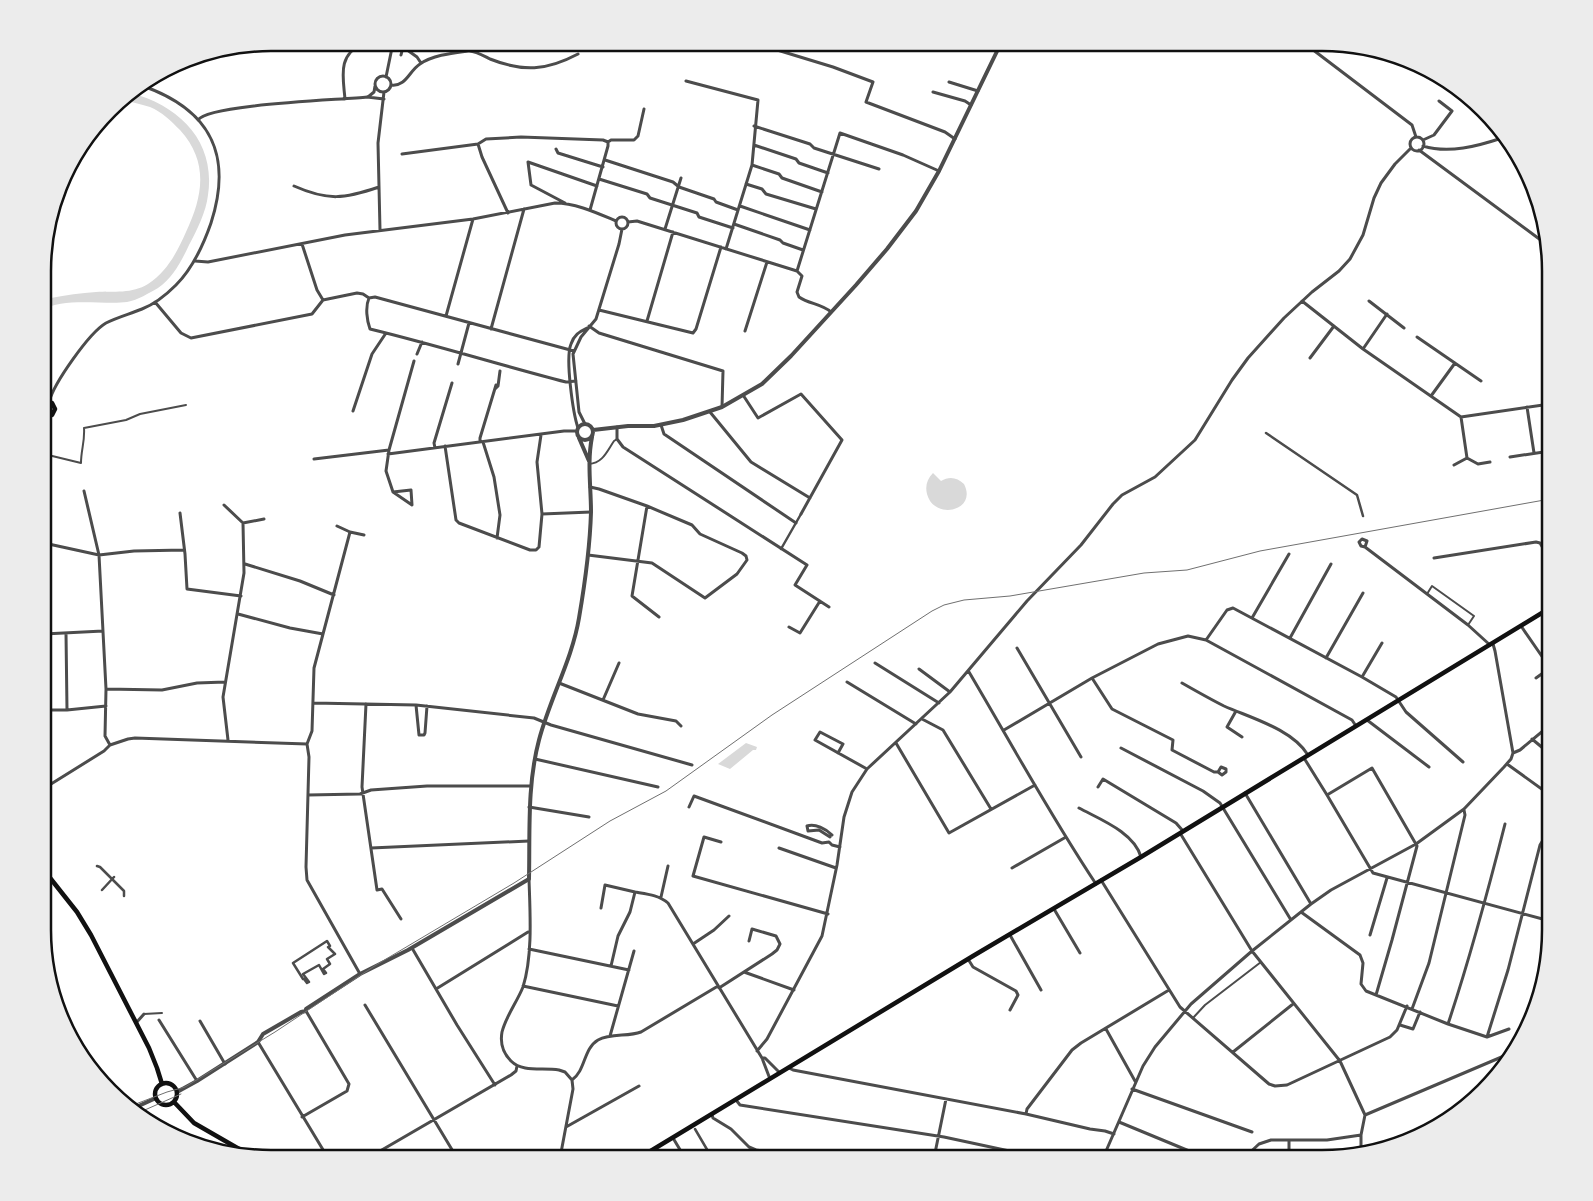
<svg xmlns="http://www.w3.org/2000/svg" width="1593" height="1201" font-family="Helvetica,sans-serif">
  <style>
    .water { fill: #d9d9d9 }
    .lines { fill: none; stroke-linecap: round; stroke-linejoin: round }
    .service { stroke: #4c4c4c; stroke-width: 2 }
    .pedestrian { stroke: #4c4c4c; stroke-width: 2.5 }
    .minor { stroke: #4c4c4c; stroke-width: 3 }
    .tertiary { stroke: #4c4c4c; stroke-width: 4 }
    .secondary { stroke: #111; stroke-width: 4.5 }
    .tram { stroke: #707070; stroke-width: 1 }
    .rim { fill: none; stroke: #111; stroke-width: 2.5 }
  </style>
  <rect width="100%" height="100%" fill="#fff"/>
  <!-- water -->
  <path class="water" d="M131 93C180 106 216 142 208 195 206 212 197 230 189 245 182 260 173 278 158 288 149 293 138 300 127 302 106 305 60 297 44 310V301L51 298C66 295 81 293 96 292 114 291 132 294 148 284 167 272 177 252 186 232 203 196 209 162 180 130 171 121 162 112 150 107 141 104 130 102 120 99Z
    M933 473 941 481C949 476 957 477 964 484 978 511 934 521 927 494 925 486 927 479 933 473Z
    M746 743 757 747 756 750H753L730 769 718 764Z"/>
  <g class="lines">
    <!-- service -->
    <path class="service" d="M44 454 81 463C81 450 85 441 84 428L126 420 140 414 186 405
      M589 464C603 463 607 451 614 441L617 439
      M1427 594 1432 586 1474 616 1468 625
      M144 1014 162 1013
      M1193 1018 1205 1005 1261 962"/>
    <!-- pedestrian -->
    <path class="pedestrian" d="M1266 433 1357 495 1363 516
      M781 549 801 514
      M97 866 100 867 124 891V896
      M102 890 114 877
      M327 941 330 946 328 947 335 954 327 959 330 964 323 969 326 973 324 974 319 965 303 974 309 982 307 983 304 979H303L293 963Z
      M695 1129 712 1158"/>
    <!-- minor -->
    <path class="minor" d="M402 43 403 47 417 57 421 63
      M469 43 470 50
      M754 43 833 67 873 82 866 102 945 132 955 139
      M1304 43 1412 125 1416 137
      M236 53 238 48
      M401 55 403 47
      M375 84a8 8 0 1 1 16 0a8 8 0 1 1-16 0Z
      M386 77 393 43
      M686 81 758 100 752 165 726 249
      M949 82 978 91
      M391 85C406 87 409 71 420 64 433 55 453 53 468 51 474 50 484 56 490 59 523 72 546 71 578 54
      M933 92 965 101 971 105
      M368 97 374 92 375 86
      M345 99C343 76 337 55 364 43
      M198 120C209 104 341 100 367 97L384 99
      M754 126 810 144 814 148 879 169
      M1410 144a7 7 0 1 1 14 0a7 7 0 1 1-14 0Z
      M1423 140 1434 135 1452 111 1439 101
      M754 145 796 159 799 163 828 173
      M1423 146C1449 154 1478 146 1502 138
      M556 149 558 153 603 167
      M1419 150 1542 241
      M402 154 478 144
      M605 160 673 182 679 187 714 199 716 202 738 210
      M752 165 779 174 782 178 822 192
      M599 179 647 194 650 198 697 213 699 217 733 228
      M746 184 762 189 766 194 816 209
      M294 186C328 201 344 199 379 187
      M565 203 531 185 528 162 597 186
      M740 206 810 230
      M590 210 608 146V142
      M508 213 482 157 478 144 486 139 521 137 603 140 608 142 611 140H634L638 136 644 109
      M616 223a6 6 0 1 1 12 0a6 6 0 1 1-12 0Z
      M628 222 637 221 797 271 802 276 797 292 799 297C809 304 822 304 831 312
      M734 224 780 240 783 243 803 250
      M665 229 681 178
      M380 230 378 143 384 92
      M302 244 317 290 323 300
      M195 261 208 262 345 235 473 219 555 203C576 203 597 213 616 221
      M797 271 840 133 903 155 939 171
      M369 298C365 307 367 321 370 329 436 345 500 365 566 382L576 381
      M369 298 375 297 574 351
      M323 300 357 293 363 294 369 298
      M1302 301 1363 349 1461 417 1550 404
      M1369 301 1404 328
      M155 302 181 333 191 338 312 314 323 300
      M599 310 693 333 696 329 721 247
      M446 316 473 219
      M647 321 673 232
      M589 326 599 333 723 371 722 407
      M491 329 524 209
      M745 331 767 262
      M1417 337 1481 381
      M1363 349 1387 314
      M417 354 422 342
      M1310 358 1334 326
      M458 364 469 323
      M495 389 498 386 500 371
      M743 395 758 418 801 394 842 440 801 514
      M1431 396 1455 363
      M49 402C54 383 89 333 106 323 118 317 130 314 142 309 155 304 166 295 176 285 193 268 203 246 211 223 233 155 211 110 143 86
      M1527 407 1534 453
      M353 411 372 354 386 333
      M710 412 751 462 810 498
      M1461 417 1467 458
      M585 424 579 412 573 354 581 337 596 319 619 244 622 229
      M661 425 664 434 796 523
      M617 427V439L623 447 807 565 795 585 829 607
      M578 428C573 413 565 358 571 344 574 335 579 332 587 328
      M480 442V438L496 385
      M483 442 494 477 500 515 497 538
      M445 446 456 520 459 523 530 550H536L539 547 542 514 537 462 541 435
      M435 448 434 443 452 383
      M388 454 564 431H577
      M1510 457 1550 451
      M314 459 389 450
      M1454 465 1467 458 1478 464 1490 462
      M84 491 99 555 106 689 105 736 110 745
      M393 492 411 490 412 505 393 492 386 471 389 450 414 361
      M224 505 243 523 244 573 223 697 228 740
      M647 506 632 596 659 617
      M180 513 185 554 187 589 241 596
      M542 514 591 512
      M243 523 264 519
      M337 526 350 532
      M44 543 99 555 134 551 184 550
      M1365 547 1367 541 1362 539 1359 542 1361 546 1365 547 1468 625 1490 645
      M588 555 652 563 705 598 737 574 747 560 746 556 742 553 700 534 692 525 647 506 599 489 590 487
      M1434 558 1536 542 1540 543 1550 560
      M245 564 300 581 334 595
      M44 589 49 634
      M238 614 290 628 323 634
      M1252 618 1289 554
      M1521 626 1550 668 1536 678
      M789 627 800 633 820 601
      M66 633 67 710
      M44 634 103 631
      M1290 638 1331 564
      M1206 640 1227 610 1233 608 1362 677 1396 697 1406 712 1463 762
      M1493 644 1495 651 1513 753
      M1017 648 1081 757
      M1326 658 1363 593
      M875 663 939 703
      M919 669 950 692
      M969 672C1011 743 1050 815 1096 884
      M1362 677 1382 643
      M1092 678 1112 709 1173 740 1172 750 1214 772H1218L1222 775 1226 772V769L1221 767 1218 772
      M847 682 916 724
      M559 683 638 714 676 721 681 726
      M1182 683C1196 691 1210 699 1224 706 1251 718 1292 729 1308 755
      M106 689 162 690 197 683 225 682
      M603 700 619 663
      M313 703 416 705 534 718 551 725 692 765
      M366 704 362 787 377 890 382 889 401 919
      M416 705 419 735H424L425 733 427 706
      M44 710H67L106 706
      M1236 711 1227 727 1242 737
      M922 719 943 730 991 809
      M1367 720 1429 767
      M1004 730 1092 678 1158 644 1188 636 1206 640 1352 720 1356 726
      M1532 739 1550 754
      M896 743 949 833 1035 785
      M1121 748 1203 791 1220 803 1291 920
      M838 753 843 744 820 732 815 740 867 769
      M1304 758 1327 795 1373 873 1550 921
      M535 759 658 787
      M1507 764 1550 795
      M1098 787 1103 779 1176 823 1183 831
      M43 789 104 751 110 745 128 739 135 738 307 744
      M1245 793 1311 904
      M308 795 360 794 371 790 427 786H531
      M1327 795 1372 768 1417 846 1392 940 1376 995
      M529 807 589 817
      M689 807 694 796 822 843 829 842 832 845 840 847
      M1079 808C1099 819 1134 832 1141 857
      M1180 833 1252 951 1340 1061 1365 1115 1361 1135V1149
      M830 837 819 830 808 831 807 826C815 823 826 829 832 835
      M721 842 704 837 693 876 828 914
      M371 848 529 841
      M779 848 836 868
      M1012 868 1066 837
      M529 879C530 912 533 955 523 987 517 1002 506 1016 502 1032 500 1043 503 1053 511 1061 523 1073 543 1067 559 1070L565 1072 572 1080 573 1089 560 1158
      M1101 880 1180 1007 1269 1084 1275 1086 1287 1085 1390 1037 1397 1030 1407 1006
      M661 897 668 866
      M601 908 605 885 635 892
      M1054 909 1080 953
      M1301 912 1360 955 1363 963 1361 984 1366 991 1448 1024 1487 1037 1509 1029
      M1010 935 1041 990
      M1370 935 1387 878
      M693 944 714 930 729 916
      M412 948 457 1025 495 1085
      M529 949 629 970
      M968 959 973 967 1016 991 1018 995 1010 1010
      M611 966 618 936 630 912 635 892C647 894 659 895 668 903L762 1058 770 1079
      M744 972 794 990
      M360 974 307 880 306 867 309 757 307 744 312 731 314 668 350 532 364 535
      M523 986 618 1006
      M719 988 772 954 777 950 780 944 776 936 752 929 749 941
      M436 989 528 932
      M365 1005 457 1158
      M1412 1009 1429 963 1465 815 1464 810
      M159 1020 197 1081
      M200 1021 225 1064
      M136 1023 144 1014
      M1448 1024C1470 958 1488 891 1505 824
      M1400 1025 1413 1029 1420 1012
      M1106 1029 1135 1081
      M610 1036 634 951
      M1487 1037 1508 970 1540 845 1543 840 1547 842
      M258 1042 328 1158
      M757 1051 767 1039 822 936 837 865 844 817 852 792 867 769 950 692 1027 601 1081 545 1113 504 1122 495 1155 477 1195 440 1232 380 1248 358 1284 318 1312 292 1339 271 1350 259 1363 235 1374 198 1381 183 1395 164 1411 148
      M1233 1052 1293 1004
      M762 1058H765L780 1073
      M789 1068 793 1070 1026 1114 1090 1129 1105 1131 1114 1134
      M572 1080C586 1070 583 1049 598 1040 611 1033 628 1037 641 1032L718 986
      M1132 1089 1252 1132
      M736 1100 740 1105 944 1137 1014 1152 1033 1158
      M1026 1114 1027 1109 1072 1050 1081 1043 1169 990
      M712 1115 713 1118 731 1129 749 1147 756 1150 805 1158
      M1365 1115 1511 1053
      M302 1117 347 1091 349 1084 306 1011
      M1119 1122 1194 1153
      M566 1127 639 1086
      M673 1138 685 1158
      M368 1158 511 1075 516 1071 517 1066
      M934 1158 946 1099
      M1103 1158 1143 1066 1155 1047 1191 1004 1252 951 1311 904 1331 890 1416 844 1464 809 1504 767 1511 759 1513 753 1520 750 1550 725
      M1244 1158 1259 1144 1271 1140H1327L1361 1135
      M1289 1158V1140"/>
    <!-- tertiary -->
    <path class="tertiary" d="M577 432a8 8 0 1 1 16 0a8 8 0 1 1-16 0Z
      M593 430 628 426H654L683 420 722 407 762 384 791 356 856 285 887 249 916 211 939 171 1001 43
      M579 438 589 461
      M177 1092 197 1081 258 1042 263 1034 301 1012 306 1011V1009L360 974 408 950 529 879C530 832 527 785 539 740 550 698 572 660 579 618 585 583 590 547 591 512 591 487 587 462 592 437
      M132 1109 156 1098"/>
    <!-- secondary -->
    <path class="secondary" d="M44 416 52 415 55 409 52 403H44
      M43 869 77 912 91 935 149 1048 157 1068 162 1084
      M155 1094a11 11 0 1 1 22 0a11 11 0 1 1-22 0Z
      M174 1102 194 1123 253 1157
      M639 1158 973 956 1141 857 1550 608"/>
    <!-- tram -->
    <path class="tram" d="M128 1107 167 1092 185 1087 275 1032 376 965 514 883 610 821 666 791 772 715 932 611 944 605 964 600 1010 596 1144 573 1187 570 1260 551 1550 499
      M138 1113 181 1094"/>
  </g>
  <!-- crop -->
  <path d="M0 0H1593V1201H0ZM271 51H1322A220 220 0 0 1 1542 271V930A220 220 0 0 1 1322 1150H271A220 220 0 0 1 51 930V271A220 220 0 0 1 271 51Z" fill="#ececec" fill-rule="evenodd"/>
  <path class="rim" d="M271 51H1322A220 220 0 0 1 1542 271V930A220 220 0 0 1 1322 1150H271A220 220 0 0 1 51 930V271A220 220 0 0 1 271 51Z"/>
</svg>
